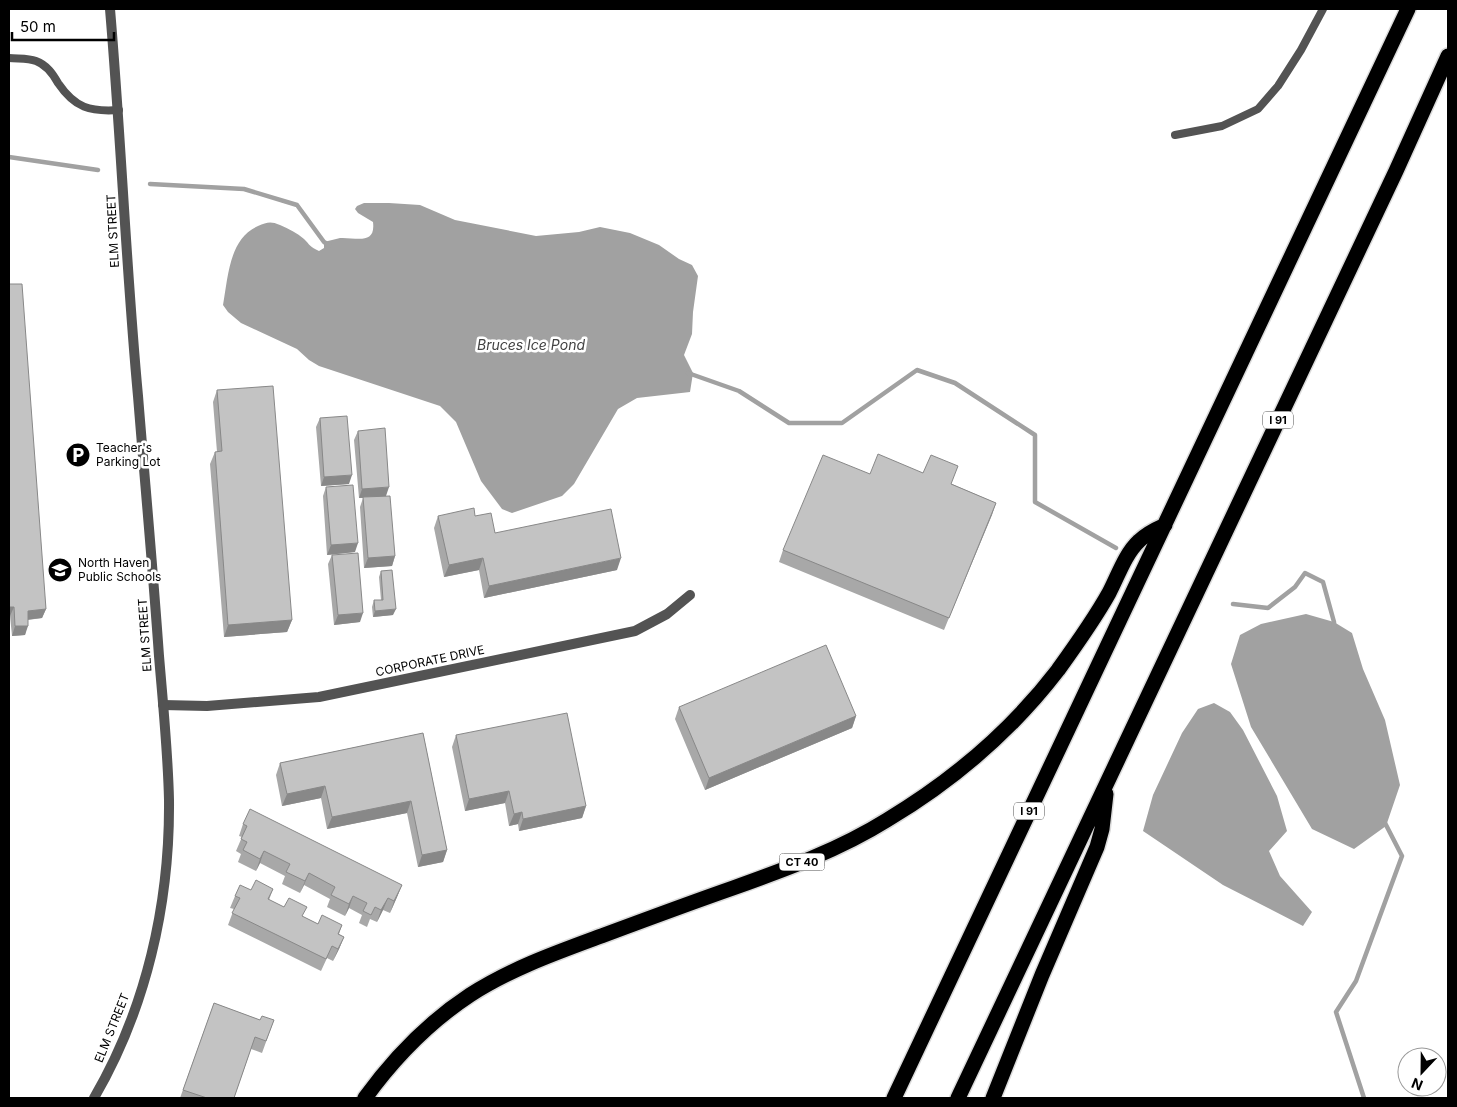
<svg xmlns="http://www.w3.org/2000/svg" width="1457" height="1107" font-family="Inter,sans-serif">
  <style>
    .water { fill: #a1a1a1 }
    .lines { fill: none; stroke-linecap: round; stroke-linejoin: round }
    .stream { stroke: #a1a1a1; stroke-width: 4.5 }
    .motorway-casing { stroke: #dbdbdb; stroke-width: 18 }
    .service { stroke: #535353; stroke-width: 8 }
    .minor { stroke: #535353; stroke-width: 10 }
    .tertiary { stroke: #535353; stroke-width: 10 }
    .motorway { stroke: #000; stroke-width: 15 }
    .wall { fill: #a8a8a8 }
    .shaded-wall { fill: #888 }
    .building { fill: #c3c3c3; stroke: #888 }
    .labels { text-anchor: middle; stroke-width: 5; stroke-linejoin: round; paint-order: stroke }
    .shield { fill: #fff; stroke: #4c4c4c; stroke-width: 1 }
    .shield-label { font-size: 11px; font-weight: bold; fill: #000 }
    .street-label { font-size: 12px; fill: #000; stroke: #fff }
    .poi-label { font-size: 12px; fill: #000; stroke: #fff; text-anchor: start }
    .water-label { font-size: 14px; font-style: italic; fill: #424242; stroke: #fff }
  </style>
  <rect width="100%" height="100%" fill="#fff"/>
  <!-- water -->
  <path class="water" d="M364 203H389L420 205 455 220 536 236 579 232 600 227 630 233 659 245 679 259 692 265 698 276 693 312 692 334 684 355 693 373 690 392 637 398 618 409 574 484 562 496 512 513 502 509 481 481 456 422 440 406 319 366 309 360 297 349 241 323 228 312 223 305C228 278 229 238 258 226 267 222 271 221 280 225 289 229 297 233 304 239 310 245 310 247 319 251L324 248V242C329 241 335 239 340 238 355 237 376 246 373 222L358 213 355 209 357 206Z
    M1306 614 1334 622 1352 633 1363 669 1385 720 1400 785 1386 826 1354 849 1312 829 1251 727 1231 664 1240 635 1261 624Z
    M1214 703 1230 712 1243 730 1277 796 1287 831 1269 851 1280 876 1312 912 1303 926 1223 885 1143 831 1153 795 1182 733 1198 709Z"/>
  <g class="lines">
    <!-- stream -->
    <path class="stream" d="M9 157 98 170
      M150 184 244 189 297 205 324 242 329 245
      M688 373 739 391 789 423H842L917 370 955 383 1035 435V502L1116 548
      M1233 604 1268 608 1295 587 1305 573 1323 582 1334 622V628
      M1364 1098 1336 1012 1356 981 1402 856 1385 823"/>
    <defs>
      <path id="motorway" d="M365 1098C394 1058 429 1022 470 995 512 968 558 952 604 935 647 919 690 903 733 888 786 869 839 850 887 820 952 781 1012 730 1058 670 1076 645 1094 620 1109 593 1118 576 1125 554 1139 541 1146 534 1156 529 1165 525
        M894 1098 1408 9
        M958 1098 1396 171 1448 56
        M993 1098 1042 975 1097 847 1102 829 1106 794"/>
    </defs>
    <!-- motorway casing -->
    <use href="#motorway" class="motorway-casing"/>
    <!-- service -->
    <path class="service" d="M9 58C18 59 28 58 36 61 47 65 53 74 58 83 75 108 90 112 119 110
      M1175 135 1222 126 1258 109 1278 86 1301 50 1323 9"/>
    <!-- minor -->
    <path class="minor" d="M163 705 207 706 319 697 635 631 667 614 690 595"/>
    <!-- tertiary -->
    <path class="tertiary" d="M94 1098C146 1009 170 904 169 800 168 753 163 704 159 656 153 570 145 483 138 396 126 267 121 138 110 9"/>
    <!-- motorway -->
    <use href="#motorway" class="motorway"/>
  </g>
  <!-- wall -->
  <path class="wall" d="M9 284 46 609 42 618 28 620 25 635 12 636 10 616H9Z
    M217 390 292 620 287 632 224 637 210 464 215 452H217L213 402Z
    M320 418 349 484 321 486 316 427Z
    M358 431 386 496 395 556 392 566 364 568 360 507 363 498H359L354 440Z
    M870 474 952 484 996 503 944 630 779 562 783 550Z
    M326 487 355 552 327 555 323 496Z
    M438 516H475L495 533 617 570 484 598 479 570 444 577 434 528Z
    M332 555 360 622 334 625 328 564Z
    M381 571 393 615 373 617 372 607 374 600H381L379 577Z
    M679 707 856 716 852 728 705 790 675 719Z
    M423 733 447 850 443 862 418 867 407 813 327 829 321 798 282 806 276 775 280 763Z
    M456 735 586 806 582 818 519 831 518 824 509 826 505 803 465 811 452 747Z
    M243 824 402 885 397 897 390 913 383 910 377 922 370 919 367 927 359 923 362 915 349 908 345 916 327 907 330 899 304 885 300 893 282 884 285 876 260 863 256 871 238 862 241 854 236 851 242 837 239 836Z
    M273 889 269 900 318 924 342 925 339 934 344 937 339 949 333 961 327 958 321 971 228 925 234 909 230 908 235 896 251 890Z
    M214 1003 260 1020H274L262 1053 251 1049 234 1098H180Z"/>
  <!-- shaded-wall -->
  <path class="shaded-wall" d="M352 475 349 484 321 486 324 477Z
    M389 487 386 496 359 498 362 489Z
    M996 503 992 515 944 630 949 618Z
    M358 543 355 552 327 555 331 545Z
    M395 556 392 566 364 568 368 558Z
    M483 558 479 570 444 577 449 565Z
    M621 558 617 570 484 598 489 586Z
    M9 607H14L10 616H9Z
    M46 609 42 618 24 620 28 611Z
    M396 609 393 615 373 617 375 611Z
    M363 613 360 622 334 625 338 615Z
    M292 620 287 632 224 637 228 625Z
    M15 626H28L25 635 12 636Z
    M856 716 852 728 705 790 709 778Z
    M325 786 321 798 282 806 287 794Z
    M509 791 505 803 465 811 469 799Z
    M411 801 407 813 327 829 332 817Z
    M586 806 582 818 519 831 523 819Z
    M522 812 518 824 509 826 514 814Z
    M447 850 443 862 418 867 422 855Z
    M264 851 260 863 256 871 260 859Z
    M309 873 304 885 300 893 305 881Z
    M402 885 397 897 390 913 394 901Z
    M353 896 349 908 345 916 349 904Z
    M388 898 383 910 377 922 381 910Z
    M344 937 339 949 333 961 338 949Z"/>
  <!-- building -->
  <path class="building" d="M9 284H22L46 609 28 611V626H15L14 607H9Z
    M273 386 292 620 228 625 215 452 222 451 217 390Z
    M347 416 352 475 324 477 320 418Z
    M385 428 389 487 362 489 358 431Z
    M878 454 923 473 931 455 958 466 951 484 996 503 949 618 783 550 823 455 870 474Z
    M353 485 358 543 331 545 326 487Z
    M390 496 395 556 368 558 363 497Z
    M474 508 475 516 491 513 495 533 611 509 621 558 489 586 483 558 449 565 438 516Z
    M358 553 363 613 338 615 332 555Z
    M392 570 396 609 375 611 374 600H383L381 571Z
    M826 645 856 716 709 778 679 707Z
    M567 713 586 806 523 819 522 812 514 814 509 791 469 799 456 735Z
    M423 733 447 850 422 855 411 801 332 817 325 786 287 794 280 763Z
    M250 809 402 885 394 901 388 898 381 910 375 907 371 915 363 911 367 903 353 896 349 904 331 895 335 887 309 873 305 881 286 872 290 864 264 851 260 859 243 850 247 842 241 839 247 826 243 824Z
    M256 880 273 889 268 899 284 907 289 898 307 907 302 916 318 924 322 915 342 925 338 934 344 937 338 949 332 946 326 959 232 913 240 898 235 896 240 885 251 890Z
    M214 1003 260 1020 262 1016 274 1020 266 1041 255 1037 234 1098H207L183 1090Z"/>
  <!-- icons -->
  <defs>
    <symbol id="parking-disc" viewBox="-11 -11 22 22"><circle r="9.5" fill="#000" stroke="#fff"/><path d="M-3.5-5.5H1a3.5 3.5 0 0 1 0 7H-1V5.5H-3.5ZM-1-3.4V-.6H.8a1.4 1.4 0 0 0 0-2.8Z" fill="#fff"/></symbol>
    <symbol id="school-disc" viewBox="-11 -11 22 22"><circle r="9.5" fill="#000" stroke="#fff"/><path d="M0-5L7-2L0 1L-7-2ZM-4 1L0 2.5L4 1V4Q0 6-4 4Z" fill="#fff"/></symbol>
  </defs>
  <g fill-rule="evenodd">
    <use href="#parking-disc" x="64" y="441" width="28" height="28"/>
    <use href="#school-disc" x="46" y="556" width="28" height="28"/>
  </g>
  <g class="labels">
    <!-- shield labels -->
    <g class="shield">
      <rect x="1263" y="411.5" width="30" height="17" rx="4"/>
      <rect x="1014" y="802.5" width="30" height="17" rx="4"/>
      <rect x="779.5" y="853.5" width="45" height="17" rx="4"/>
    </g>
    <g class="shield-label">
      <text x="1278" y="424">I 91</text>
      <text x="1029" y="815">I 91</text>
      <text x="802" y="866">CT 40</text>
    </g>
    <!-- street labels -->
    <g class="street-label">
      <text transform="translate(113 231) rotate(-93)" y="4">ELM STREET</text>
      <text transform="translate(145 635) rotate(-94)" y="4">ELM STREET</text>
      <text transform="translate(430 661) rotate(-12)" y="4">CORPORATE DRIVE</text>
      <text transform="translate(112 1028) rotate(-68)" y="4">ELM STREET</text>
    </g>
    <!-- poi labels -->
    <g class="poi-label">
      <text x="96" y="452">Teacher's<tspan x="96" dy="14">Parking Lot</tspan></text>
      <text x="78" y="567">North Haven<tspan x="78" dy="14">Public Schools</tspan></text>
    </g>
    <!-- water labels -->
    <g class="water-label">
      <text x="531" y="350">Bruces Ice Pond</text>
    </g>
  </g>
  <!-- border -->
  <rect width="1457" height="1107" fill="none" stroke="#000000" stroke-width="20"/>
  <!-- north arrow -->
  <g transform="translate(1422 1072) rotate(202)"><circle r="24" fill="#ffffff" stroke="#999999"/>
  <path d="M0-4L9 19L0 12L-9 19Z" fill="#000000"/>
  <text y="-8" font-size="14" font-weight="bold" text-anchor="middle" fill="#000000">N</text>
  </g>
  <!-- scale -->
  <path d="M12 32v8h102v-8" fill="none" stroke="#000000" stroke-width="2.5"/>
  <text x="20" y="32" font-size="15" fill="#000000" stroke="#ffffff" stroke-width="4" paint-order="stroke">50 m</text>
</svg>
